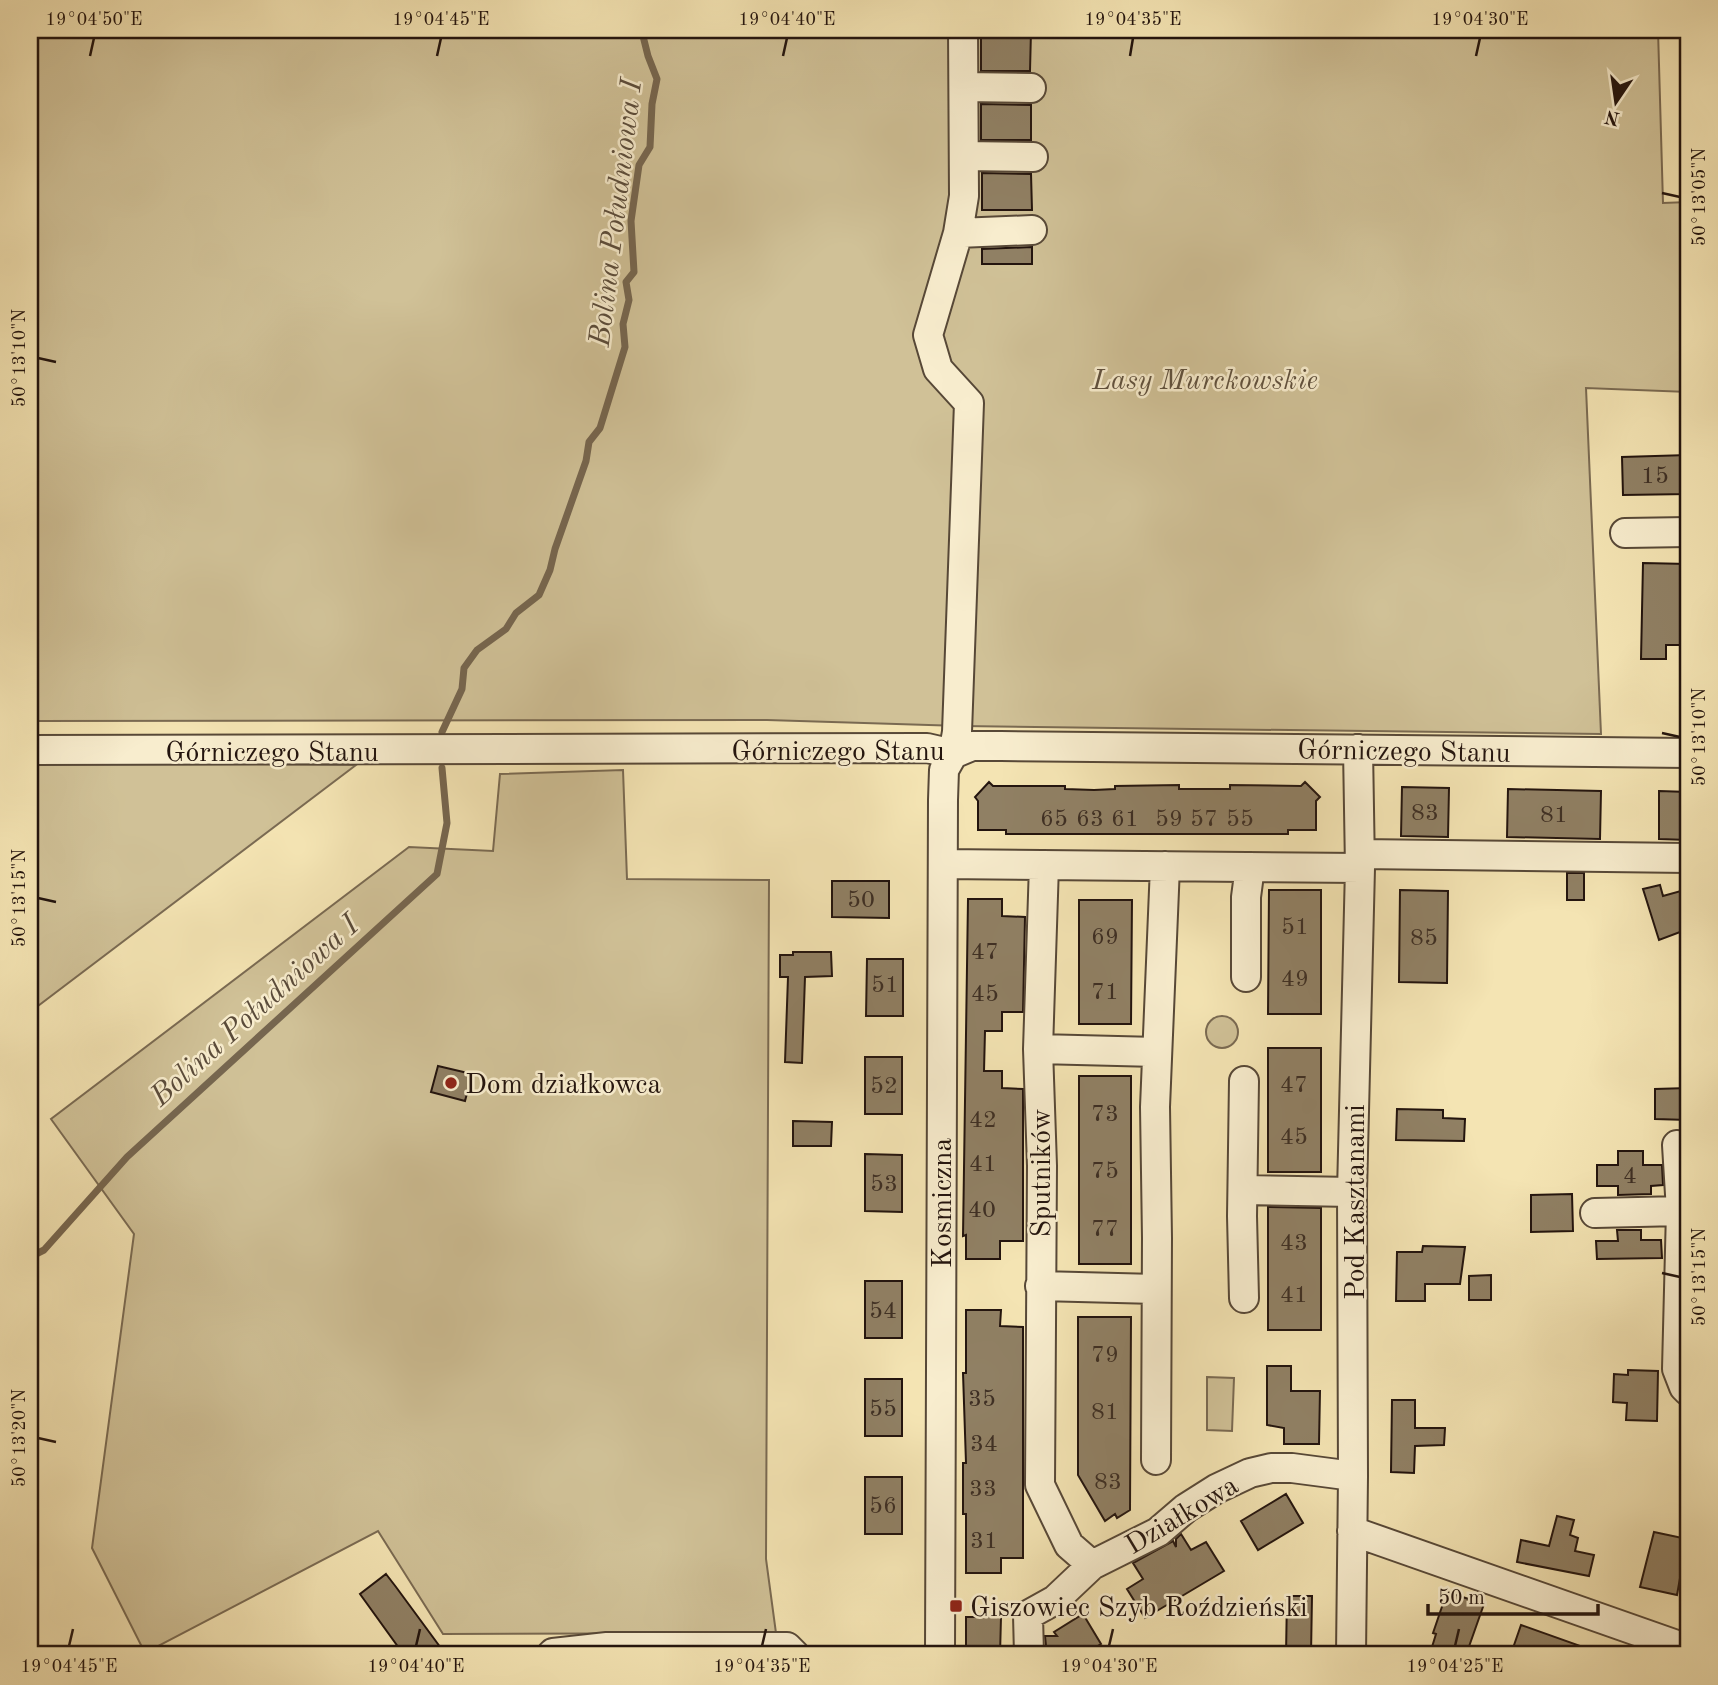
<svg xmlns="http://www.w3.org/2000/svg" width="1718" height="1685" font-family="'Old Standard TT',serif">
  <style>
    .green { fill: #d0c197; stroke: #7a6a52; stroke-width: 2 }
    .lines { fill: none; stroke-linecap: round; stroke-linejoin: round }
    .stream { stroke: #76664f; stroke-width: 7 }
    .building { fill: #908064; stroke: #23140e; stroke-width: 2 }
    .minor-casing { stroke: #574837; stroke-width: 32 }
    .minor { stroke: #f8edce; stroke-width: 28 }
    .ticks { fill: none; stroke: #23140e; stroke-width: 2.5 }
    .poi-dot { fill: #8f2418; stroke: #f8edce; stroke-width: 2.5 }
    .labels { text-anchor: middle; stroke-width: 5; stroke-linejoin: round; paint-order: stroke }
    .number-label { font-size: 24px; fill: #3e2f24 }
    .park-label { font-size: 28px; font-style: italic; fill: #60513e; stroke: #f8edce }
    .street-label { font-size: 28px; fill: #23140e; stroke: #f8edce }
    .poi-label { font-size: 28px; fill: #23140e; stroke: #f8edce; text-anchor: start }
    .water-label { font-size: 30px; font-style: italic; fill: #5a4b3a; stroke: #f8edce }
    .neatline { fill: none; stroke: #23140e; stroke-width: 2.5 }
    .ticks-label { font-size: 18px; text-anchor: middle; fill: #23140e }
  </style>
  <rect width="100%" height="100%" fill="#f4e4b3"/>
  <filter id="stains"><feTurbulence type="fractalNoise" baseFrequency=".00286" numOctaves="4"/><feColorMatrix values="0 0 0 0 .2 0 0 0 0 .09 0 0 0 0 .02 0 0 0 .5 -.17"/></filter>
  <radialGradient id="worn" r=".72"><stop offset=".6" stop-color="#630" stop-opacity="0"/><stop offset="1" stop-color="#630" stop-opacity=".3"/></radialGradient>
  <!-- green -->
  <path class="green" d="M30 30H1658L1663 203 1688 202V392L1586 388 1601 734 961 726 767 720 30 721Z
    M30 762 356 765 30 1012Z
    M623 770 627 879 769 880 766 1559 776 1633 443 1634 378 1531 145 1653 92 1548 134 1234 51 1119 409 847 493 851 500 774Z
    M1206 1032a16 16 0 1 1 32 0a16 16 0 1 1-32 0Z
    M1207 1377 1234 1378 1232 1431 1207 1430Z"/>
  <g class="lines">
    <!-- stream -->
    <path class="stream" d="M442 732 462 689 464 668 477 650 506 629 516 613 539 595 550 570 555 549 586 461 589 442 600 428 625 347 623 324 629 300 626 282 634 272 631 221 639 165 650 147 652 104 657 79 648 56 642 32 644 30
      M30 1257 44 1250 127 1157 437 874 447 823 442 768"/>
  </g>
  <!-- building -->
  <path class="building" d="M981 30 1031 31 1030 71H981Z
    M981 104 1031 105V140H981Z
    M982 173 1031 174 1032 210H982Z
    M1032 247V264H982V249Z
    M1688 455V494L1623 495 1622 457Z
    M1643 563 1688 564V645H1666V659H1641Z
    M989 782 993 786H1065V789L1094 790 1115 789V786L1179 785V789H1230V785L1301 786 1305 782 1320 797 1316 801V830H1288V834H1006V830H978V801L975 797Z
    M1402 787 1449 788 1448 837 1401 836Z
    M1508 789 1601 791 1600 839 1507 837Z
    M1659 791 1688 792V840L1659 839Z
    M1567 873H1584V900H1567Z
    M832 881H889V918L832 917Z
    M1660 885 1663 896 1688 889V929L1659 940 1643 889Z
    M1269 890H1321V1014H1268Z
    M1400 890 1448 891 1447 983 1399 982Z
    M968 899H1002V916L1025 917 1023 1012H1002V1031H985L984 1071H1002V1088L1023 1089V1241H1000V1259H966V1235L963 1236Z
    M1079 900H1132L1131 1024H1079Z
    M793 952H831L832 976 805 977 802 1063 785 1062 788 977H780V955H793Z
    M867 959H903V1016H866Z
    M1268 1048H1321V1172H1268Z
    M865 1057H902V1114H865Z
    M438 1066 472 1074 465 1101 431 1092Z
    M1079 1076H1131V1264H1079Z
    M1688 1088V1120L1655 1119V1089Z
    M1397 1109 1443 1110V1118L1465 1119 1464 1141 1396 1140Z
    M793 1121 832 1122 831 1146H793Z
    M1618 1151H1643V1165H1662L1663 1185 1651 1186V1194L1618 1195V1186H1597V1165H1618Z
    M865 1154 902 1155V1212L865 1211Z
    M1572 1194 1573 1231 1531 1232V1195Z
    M1268 1207 1321 1208V1330H1268Z
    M1617 1230H1641V1240H1661L1662 1258 1597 1259 1596 1241H1618Z
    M1423 1246 1465 1247 1460 1284H1425V1301H1396L1397 1252H1422Z
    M1491 1275V1300H1469V1276Z
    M865 1281H902V1338H865Z
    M966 1310H1001L1000 1326 1023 1327V1558H1001V1573H966V1514H963V1463H966L963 1373H966Z
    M1078 1317H1131L1130 1510 1117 1518 1115 1514 1105 1521 1078 1475Z
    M1267 1366H1291V1391H1320L1319 1444H1284V1428L1267 1425Z
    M1628 1370 1658 1371 1657 1421 1626 1420 1627 1403 1613 1402 1614 1374 1628 1375Z
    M865 1379H902V1436H865Z
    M1392 1400H1415V1428H1445L1444 1445 1415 1446 1414 1473 1391 1472Z
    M865 1477H902V1534H865Z
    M1286 1494 1303 1523 1258 1550 1241 1521Z
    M1557 1516 1574 1520 1570 1535 1578 1538 1575 1551 1594 1555 1589 1576 1517 1562 1521 1540 1549 1546Z
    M1654 1532 1687 1539 1677 1595 1640 1587Z
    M1181 1534 1191 1550 1206 1542 1224 1571 1145 1618 1127 1589 1143 1579 1133 1563 1173 1541 1176 1547V1539Z
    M386 1574 396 1587 446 1655H404L360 1594Z
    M1447 1592 1484 1604 1466 1655H1437L1439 1649 1432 1647 1436 1634 1433 1633Z
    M1287 1596H1312L1311 1655H1286Z
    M1083 1614 1101 1644 1082 1655H1047L1045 1636H1057L1054 1632Z
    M966 1617H1001L1000 1655H966Z
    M1521 1625 1600 1653 1599 1655H1535L1513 1648Z"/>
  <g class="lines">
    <defs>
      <path id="minor" d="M964 87 1031 88
        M964 156 1033 157
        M958 233 1032 230
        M1625 533 1688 532
        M30 750 927 748 953 754 972 746H1001L1688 753
        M1360 854 1688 858
        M943 864 1360 868
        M1044 865 1038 1049 1042 1166 1040 1485 1069 1545 1092 1565
        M1246 977V897L1250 867
        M1038 1049 1157 1052
        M1244 1081 1242 1216 1244 1298
        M1677 1145 1681 1211 1677 1369 1684 1387 1688 1391
        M1243 1190 1352 1192
        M1595 1213 1681 1211
        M1040 1286 1156 1289
        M1156 1460 1157 1238 1155 1107 1165 866
        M1352 1531 1688 1649
        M551 1655 553 1653 607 1647H787L795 1655
        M940 1655 943 800 944 770 953 754 957 732 969 403 938 369 928 335 958 233 964 196 963 30
        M1029 1655 1028 1615 1055 1600 1092 1565 1158 1532 1186 1508 1216 1489 1250 1473 1271 1468H1292L1353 1476
        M1351 1655 1353 1476 1352 1192 1360 868 1358 749"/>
    </defs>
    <!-- minor casing -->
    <use href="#minor" class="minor-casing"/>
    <!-- minor -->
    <use href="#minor" class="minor"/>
  </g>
  <!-- ticks -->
  <path class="ticks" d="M90 56 94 38M437 56 441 38M783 56 787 38M1130 56 1133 38M1476 56 1480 38M1662 193 1680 197M38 358 56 362M1662 733 1680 737M38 898 56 902M1662 1273 1680 1277M38 1438 56 1442M69 1646 73 1629M416 1646 420 1629M762 1646 766 1629M1109 1646 1113 1629M1455 1646 1459 1629"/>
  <!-- markers -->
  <g class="poi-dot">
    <circle cx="451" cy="1083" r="7"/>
    <rect x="949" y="1599" width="14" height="14" rx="3.5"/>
  </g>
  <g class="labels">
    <!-- number labels -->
    <g class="number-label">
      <text x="1655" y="483">15</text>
      <text x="1425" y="820">83</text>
      <text x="1554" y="822">81</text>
      <text x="1054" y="826">65</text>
      <text x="1090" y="826">63</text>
      <text x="1125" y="826">61</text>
      <text x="1169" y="826">59</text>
      <text x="1204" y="826">57</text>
      <text x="1240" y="826">55</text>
      <text x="861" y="907">50</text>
      <text x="1295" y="934">51</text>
      <text x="1105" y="944">69</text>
      <text x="1424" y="945">85</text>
      <text x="985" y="959">47</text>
      <text x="1295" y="986">49</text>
      <text x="885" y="992">51</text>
      <text x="1105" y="999">71</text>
      <text x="985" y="1001">45</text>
      <text x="1294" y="1092">47</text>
      <text x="884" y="1093">52</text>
      <text x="1105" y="1121">73</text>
      <text x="983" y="1127">42</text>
      <text x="1294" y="1144">45</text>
      <text x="983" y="1171">41</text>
      <text x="1105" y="1178">75</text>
      <text x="1630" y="1183">4</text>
      <text x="884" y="1191">53</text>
      <text x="982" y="1217">40</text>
      <text x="1105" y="1236">77</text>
      <text x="1294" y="1250">43</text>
      <text x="1294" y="1302">41</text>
      <text x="883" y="1318">54</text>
      <text x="1105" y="1362">79</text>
      <text x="982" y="1406">35</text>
      <text x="883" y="1416">55</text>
      <text x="1105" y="1419">81</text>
      <text x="984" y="1451">34</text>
      <text x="1108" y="1489">83</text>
      <text x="983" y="1496">33</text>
      <text x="883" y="1513">56</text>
      <text x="984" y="1548">31</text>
    </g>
    <!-- park labels -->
    <g class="park-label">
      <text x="1205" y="389">Lasy Murckowskie</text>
    </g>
    <!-- street labels -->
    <g class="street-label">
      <text x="838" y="760">Górniczego Stanu</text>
      <text transform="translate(1404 750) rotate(1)" y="10">Górniczego Stanu</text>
      <text x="272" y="761">Górniczego Stanu</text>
      <text transform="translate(1040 1173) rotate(-90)" y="10">Sputników</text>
      <text transform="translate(1354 1202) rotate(-90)" y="10">Pod Kasztanami</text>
      <text transform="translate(941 1203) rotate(-90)" y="10">Kosmiczna</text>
      <text transform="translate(1181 1514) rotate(-31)" y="10">Działkowa</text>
    </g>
    <!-- poi labels -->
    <g class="poi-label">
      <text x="465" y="1093">Dom działkowca</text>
      <text x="970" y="1616">Giszowiec Szyb Roździeński</text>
    </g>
    <!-- water labels -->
    <g class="water-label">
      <text transform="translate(615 213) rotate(-83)" y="10">Bolina Południowa I</text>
      <text transform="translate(254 1010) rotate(-42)" y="10">Bolina Południowa I</text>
    </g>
  </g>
  <!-- margin -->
  <rect width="1718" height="1685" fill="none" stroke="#f4e4b3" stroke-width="77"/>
  <!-- north arrow -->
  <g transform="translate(1616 102) rotate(193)" stroke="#f8edce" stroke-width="5" paint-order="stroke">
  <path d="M0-5L12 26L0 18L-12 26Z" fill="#23140e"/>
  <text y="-10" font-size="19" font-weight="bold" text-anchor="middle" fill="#23140e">N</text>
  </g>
  <!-- scale -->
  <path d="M1428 1604v10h170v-10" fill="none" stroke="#23140e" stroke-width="3.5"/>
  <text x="1438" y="1604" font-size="21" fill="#23140e" stroke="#f8edce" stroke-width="5" paint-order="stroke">50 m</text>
  <rect x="38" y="38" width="1642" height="1608" class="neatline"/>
  <g class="ticks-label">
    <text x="94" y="25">19°04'50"E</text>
    <text x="441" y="25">19°04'45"E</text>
    <text x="787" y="25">19°04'40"E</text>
    <text x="1133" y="25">19°04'35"E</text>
    <text x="1480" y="25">19°04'30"E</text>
    <text transform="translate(1699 197) rotate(-90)" y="6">50°13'05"N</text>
    <text transform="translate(19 358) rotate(-90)" y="6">50°13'10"N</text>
    <text transform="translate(1699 737) rotate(-90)" y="6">50°13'10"N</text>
    <text transform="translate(19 898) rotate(-90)" y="6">50°13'15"N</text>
    <text transform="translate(1699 1277) rotate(-90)" y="6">50°13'15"N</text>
    <text transform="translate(19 1438) rotate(-90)" y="6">50°13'20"N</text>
    <text x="69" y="1672">19°04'45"E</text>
    <text x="416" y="1672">19°04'40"E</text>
    <text x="762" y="1672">19°04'35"E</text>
    <text x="1109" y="1672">19°04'30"E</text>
    <text x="1455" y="1672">19°04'25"E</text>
  </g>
  <rect width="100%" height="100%" filter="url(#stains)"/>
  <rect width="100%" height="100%" fill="url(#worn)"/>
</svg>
